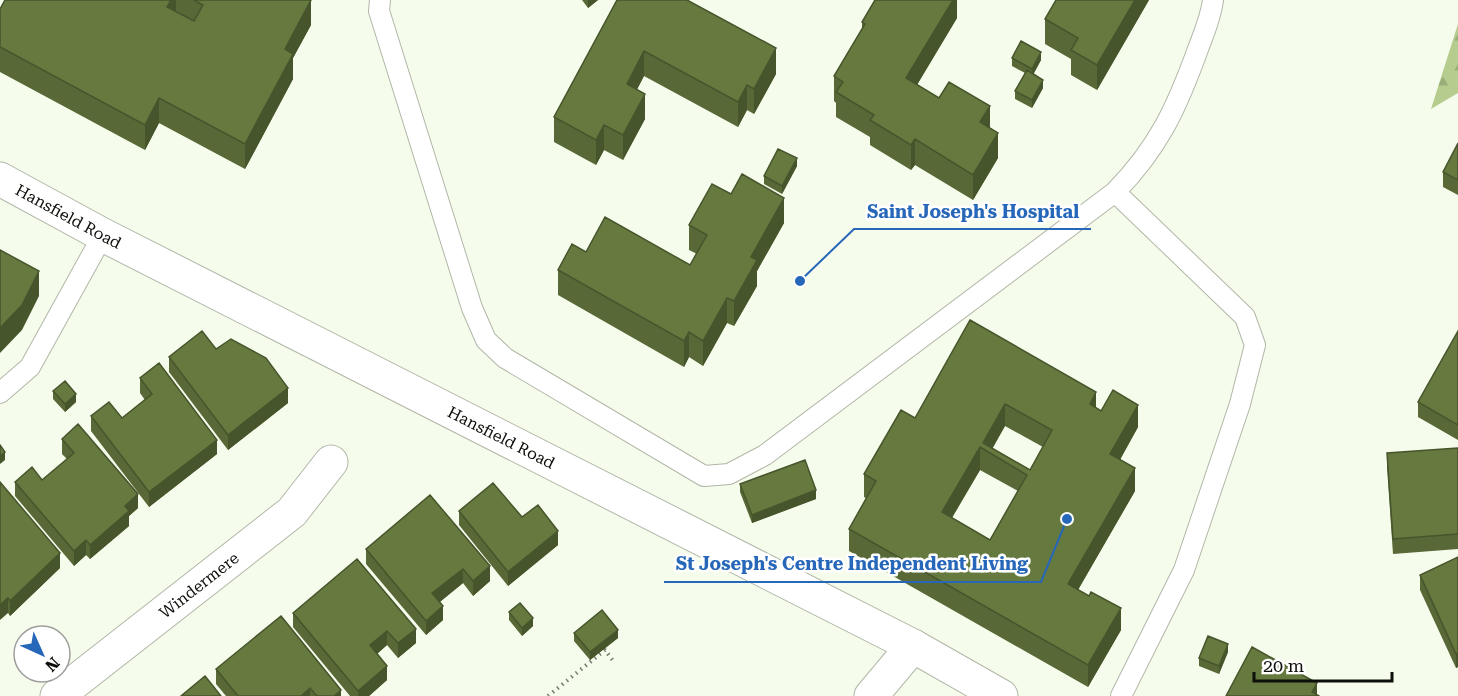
<svg xmlns="http://www.w3.org/2000/svg" width="1458" height="696" font-family="'Roboto Serif',serif">
  <style>
    .forest { fill: url(#forest-firs) }
    .lines { fill: none; stroke-linecap: round; stroke-linejoin: round }
    .service-casing { stroke: #b1b7a8; stroke-width: 22 }
    .minor-casing { stroke: #b1b7a8; stroke-width: 35 }
    .tertiary-casing { stroke: #b1b7a8; stroke-width: 35 }
    .path { stroke: #787c72; stroke-width: 4; stroke-dasharray: 1.5 4.5; stroke-linecap: butt }
    .service { stroke: #fff; stroke-width: 20 }
    .minor { stroke: #fff; stroke-width: 33 }
    .tertiary { stroke: #fff; stroke-width: 33 }
    .wall { fill: #586836; fill-rule: evenodd }
    .shaded-wall { fill: #47552c }
    .building { fill: #66793f; stroke: #47552c; stroke-width: 1.5; fill-rule: evenodd }
    .labels { text-anchor: middle; stroke-width: 5; stroke-linejoin: round; paint-order: stroke }
    .street-label { font-size: 16px; fill: #0d0f0a; stroke: #fff }
    .leader { fill: none; stroke: #2767b9; stroke-width: 2 }
    .callout-dot { fill: #2767b9; stroke: #fff; stroke-width: 2 }
    .callout-label { font-size: 18px; text-anchor: middle; font-weight: bold; fill: #2767b9; stroke: #fff; stroke-width: 5; stroke-linejoin: round; paint-order: stroke }
  </style>
  <defs>
    <pattern id="forest-firs" width="22" height="20" patternUnits="userSpaceOnUse" patternTransform="scale(1.5)"><rect width="22" height="20" fill="#b5cc8e"/><path d="M5 1l3.5 6h-7zM16 11l3.5 6h-7z" fill="#9aae79"/></pattern>
  </defs>
  <rect width="100%" height="100%" fill="#f6fcec"/>
  <!-- forest -->
  <path class="forest" d="M1458 24V93L1431 109Z"/>
  <g class="lines">
    <defs>
      <path id="service" d="M380 0 379 11 472 308 486 340 505 358 704 476 729 474 765 455 1115 192C1159 147 1177 107 1198 49 1204 33 1211 17 1213 0
        M1115 192 1245 317 1255 345 1240 404 1184 570 1121 696
        M0 393 30 367 103 235"/>
      <g id="minor">
        <path id="s1" d="M57 696 292 512 331 462"/>
        <path d="M871 696 913 646"/>
      </g>
      <g id="tertiary">
        <path id="s2" d="M0 179 103 235 913 646 1001 696"/>
      </g>
    </defs>
    <!-- service casing -->
    <use href="#service" class="service-casing"/>
    <!-- minor casing -->
    <use href="#minor" class="minor-casing"/>
    <!-- tertiary casing -->
    <use href="#tertiary" class="tertiary-casing"/>
    <!-- path -->
    <path class="path" d="M548 696 605 650 614 662"/>
    <!-- service -->
    <use href="#service" class="service"/>
    <!-- minor -->
    <use href="#minor" class="minor"/>
    <!-- tertiary -->
    <use href="#tertiary" class="tertiary"/>
  </g>
  <!-- wall -->
  <path class="wall" d="M5 0H310L311 25 293 58V79L245 169 159 123 145 150 0 72V9Z
    M582 0H598L588 8Z
    M617 0 776 74 754 114 747 110 738 127 644 76 637 89 645 119 623 160 604 150 596 165 554 142V117Z
    M957 0V18L917 85 990 128 998 158 973 200 915 165 911 170 870 145V137L836 117V103L834 101V76L862 30V22Z
    M1149 0 1097 90 1071 75V59L1045 44V19Z
    M1012 58 1041 60 1033 74 1043 88 1032 108 1015 99V91L1025 73 1012 66Z
    M1458 143V195L1443 187V172Z
    M797 166 782 194 764 184V176Z
    M731 194 784 223 757 271V286L734 326 727 323 703 366 689 357 684 367 558 295V270L586 252 690 265 697 254 689 250V225Z
    M970 320 1096 408 1138 427 1120 460 1135 491 1078 590 1121 630 1088 687 849 551V529L866 498 864 497V474L915 418ZM1005 426 1043 447 1030 470 992 448ZM980 470 1018 491 990 540 952 518Z
    M1458 331V440L1418 417V402Z
    M216 349 288 403 228 450 169 372V357Z
    M140 378 217 454 149 507 91 431V416L122 418 145 400 140 393Z
    M53 391 76 402 65 412 53 399Z
    M62 439 138 508 129 516V526L90 559 86 555 74 566 15 496V482L42 480 67 459 62 454Z
    M1458 448V549L1393 554 1387 467V453Z
    M0 482 60 568 10 616 8 613Z
    M740 484 816 499 752 523 740 492Z
    M430 495 490 581 473 596 463 583 440 602 443 620 426 635 366 564V549Z
    M459 511 522 517 558 545 508 586 459 525Z
    M1458 557V680V667L1456 668 1420 590V575Z
    M357 559 416 643 398 658 387 645 377 654 387 680 369 696H350L293 627V613Z
    M509 612 533 626 522 636 509 620Z
    M281 616 341 696H226L216 684V669Z
    M574 633 618 638 590 660 574 641Z
    M1228 652 1219 674 1199 666V658Z"/>
  <!-- shaded-wall -->
  <path class="shaded-wall" d="M171 0H176V16L167 7Z
    M311 0V25L293 58V79L245 169V144L285 49Z
    M588 0H598L588 8Z
    M953 0H957V18L906 103V78Z
    M1135 0H1149L1097 90V65Z
    M776 48V74L754 114V89Z
    M644 51V76L627 109V84Z
    M1041 52V60L1032 77V69Z
    M1043 80V88L1032 108V100Z
    M747 85V110L738 127V102Z
    M645 94V119L623 160V135Z
    M159 98V123L145 150V125Z
    M990 106V131L980 122Z
    M604 125V150L596 165V140Z
    M998 133V158L973 200V175Z
    M915 139V165L911 170V145Z
    M797 158V166L782 194V186Z
    M784 198V223L757 271V286L734 326V301L751 257Z
    M39 271V296L22 330 0 353V328Z
    M727 298V323L703 366V341Z
    M689 332V357L684 367V341Z
    M288 388V403L228 450V435Z
    M1096 392V414L1090 404Z
    M76 394V402L65 412V404Z
    M1005 404V426L990 453 983 443Z
    M1138 405V427L1110 477V454Z
    M217 440V454L149 507V492Z
    M980 447V470L942 534V512Z
    M5 452V460L0 464V456Z
    M1135 468V491L1068 607V584Z
    M816 490V499L752 523V515Z
    M138 494V508L129 516V526L90 559V545L125 506Z
    M558 531V545L508 586V572Z
    M86 540V555L74 566V551Z
    M60 553V568L10 616V601Z
    M490 566V581L473 596V581Z
    M463 569V583L432 608V593Z
    M8 598V613L0 620V605Z
    M443 606V620L426 635V621Z
    M1121 608V630L1088 687V665Z
    M533 618V626L522 636V628Z
    M416 629V643L398 658V643Z
    M618 630V638L590 660V652Z
    M387 631V645L370 660V645Z
    M1228 644V652L1219 674V666Z
    M1458 653V667L1456 668V654Z
    M387 666V680L369 696H358V691Z
    M1317 683V696L1312 692Z
    M310 688V696H301Z
    M341 690V696H334Z"/>
  <!-- building -->
  <path class="building" d="M5 0H171L167 7 194 21 203 5 194 0H311L285 49 293 54 245 144 159 98 145 125 0 47V9Z
    M617 0H687L776 48 754 89 747 85 738 102 644 51 627 84 645 94 623 135 604 125 596 140 554 117Z
    M875 0H953L906 78 939 98 949 82 990 106 980 122 998 133 973 175 915 139 911 145 870 120 874 115 836 92 843 82 834 76 865 24 862 22Z
    M1056 0H1135L1097 65 1071 50 1078 38 1045 19Z
    M1021 41 1041 52 1032 69 1012 58Z
    M1027 70 1043 80 1032 100 1015 91Z
    M1458 143V180L1443 172Z
    M778 149 797 158 782 186 764 176Z
    M742 174 784 198 751 257 757 260 734 301 727 298 703 341 689 332 684 341 558 270 572 244 586 252 605 217 690 265 707 235 689 225 712 184 731 194Z
    M0 250 39 271 22 305 0 328Z
    M970 320 1096 392 1090 404 1101 411 1113 390 1138 405 1110 454 1135 468 1068 584 1089 596 1091 592 1121 608 1088 665 849 529 876 481 864 474 901 410 915 418ZM1005 404 1052 430 1030 470 983 443ZM980 447 1027 475 990 540 942 512Z
    M202 331 216 349 231 339 266 358 288 388 228 435 169 357Z
    M1458 331V425L1418 402Z
    M159 363 217 440 149 492 91 416 109 402 122 418 152 394 140 378Z
    M65 381 76 394 65 404 53 391Z
    M78 424 138 494 125 506 129 511 90 545 86 540 74 551 15 482 32 467 42 480 74 453 62 439Z
    M0 445 5 452 0 456Z
    M1458 448V534L1393 539 1387 453Z
    M805 460 816 490 752 515 740 484Z
    M0 482 60 553 10 601 8 598 0 605Z
    M493 483 522 517 538 505 558 531 508 572 459 511Z
    M430 495 490 566 473 581 463 569 432 593 443 606 426 621 366 549Z
    M1458 557V653L1456 654 1420 575Z
    M357 559 416 629 398 643 387 631 370 645 387 666 358 691 293 613Z
    M520 603 533 618 522 628 509 612Z
    M602 610 618 630 590 652 574 633Z
    M281 616 341 690 334 696H317L310 688 301 696H238L216 669Z
    M1208 636 1228 644 1219 666 1199 658Z
    M1252 647 1317 683 1312 692 1319 696H1226Z
    M205 676 221 696H181Z"/>
  <g class="labels">
    <!-- street labels -->
    <g class="street-label">
      <text dy="6" stroke="none"><textPath href="#s2" startOffset="78">Hansfield Road</textPath></text>
      <text dy="6" stroke="none"><textPath href="#s2" startOffset="564">Hansfield Road</textPath></text>
      <text dy="6" stroke="none"><textPath href="#s1" startOffset="180">Windermere</textPath></text>
    </g>
  </g>
  <!-- callouts -->
  <path class="leader" d="M800 281L854 229H1091M1067 519L1041 582H664"/>
  <g class="callout-dot">
    <circle cx="800" cy="281" r="6"/>
    <circle cx="1067" cy="519" r="6"/>
  </g>
  <g class="callout-label">
    <text x="973" y="218">Saint Joseph's Hospital</text>
    <text x="852" y="570">St Joseph's Centre Independent Living</text>
  </g>
  <!-- north arrow -->
  <g transform="translate(42 654) rotate(135)"><circle r="28" fill="#ffffff" stroke="#9e9f9d" stroke-width="1.5"/>
  <path d="M0-4.5L10 22L0 15L-10 22Z" fill="#2767b9"/>
  <text y="-9" font-size="16" font-weight="bold" text-anchor="middle" fill="#0d0f0a">N</text>
  </g>
  <!-- scale -->
  <path d="M1254 672v9h138v-9" fill="none" stroke="#0d0f0a" stroke-width="3"/>
  <text x="1263" y="672" font-size="18" fill="#0d0f0a" stroke="#ffffff" stroke-width="4.5" paint-order="stroke">20 m</text>
</svg>
